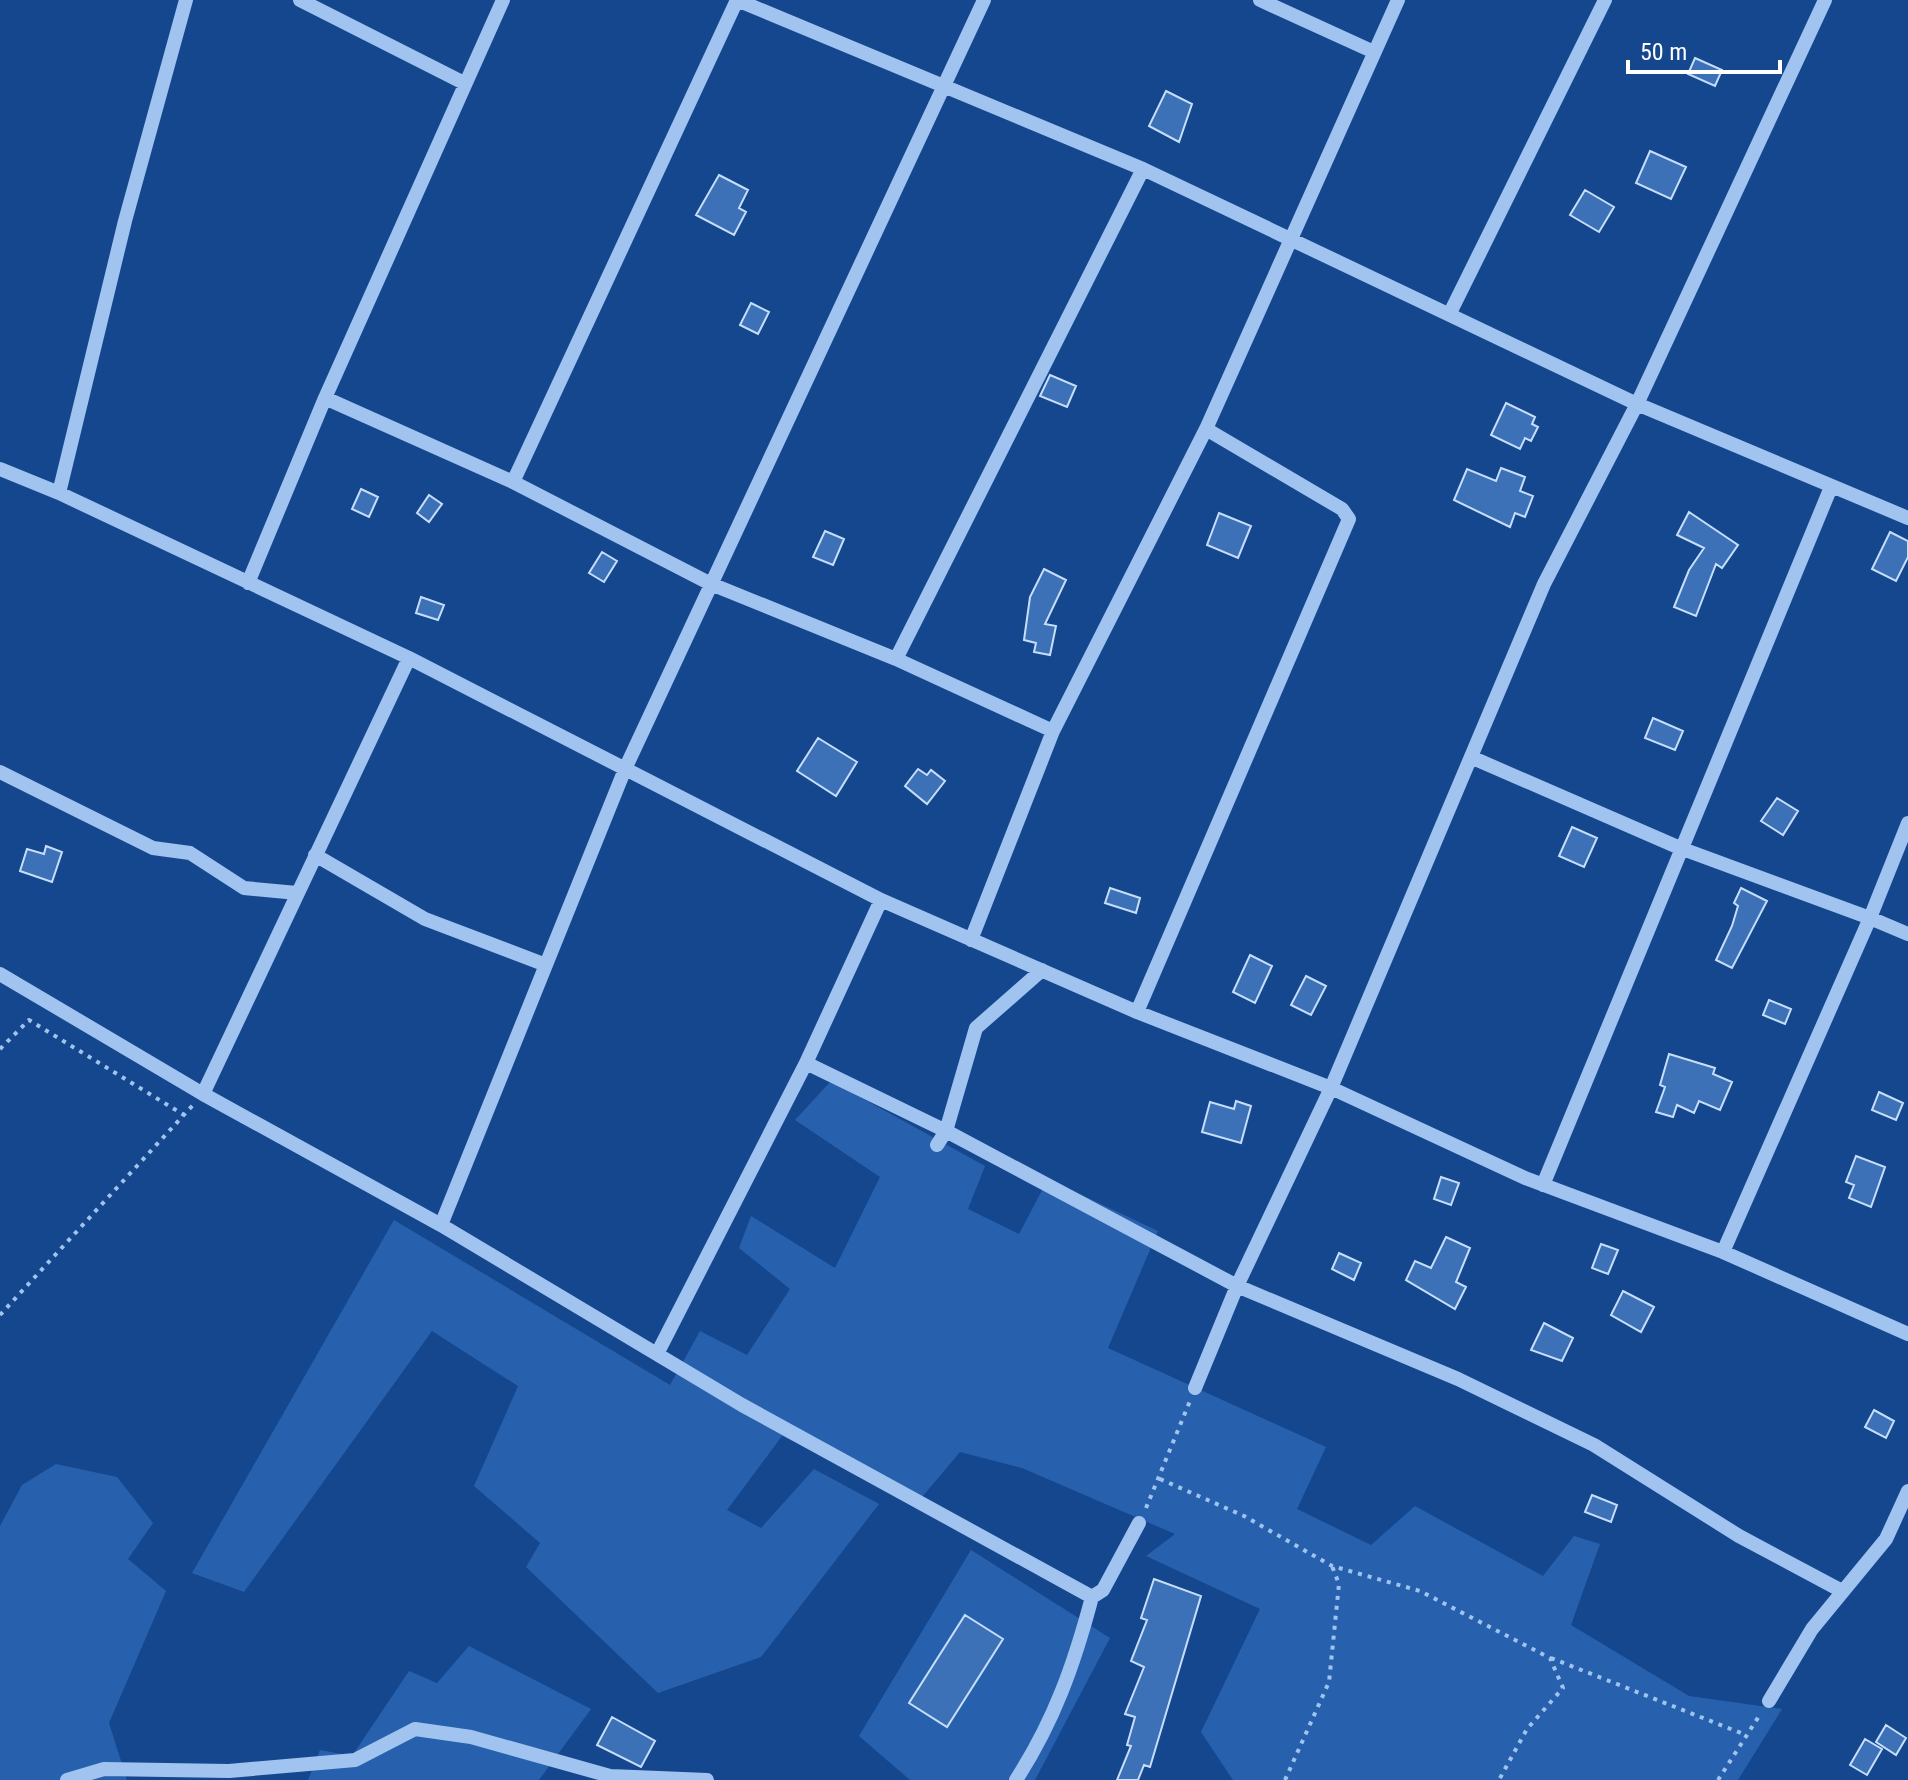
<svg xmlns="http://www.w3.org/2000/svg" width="1908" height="1780" font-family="'Roboto Condensed',sans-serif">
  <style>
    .green { fill: #2761ad }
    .building { fill: #3d71b7; stroke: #c7defb; stroke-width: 2 }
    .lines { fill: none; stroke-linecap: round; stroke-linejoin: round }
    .path { stroke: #a0c3f0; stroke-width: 4; stroke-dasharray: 4 6; stroke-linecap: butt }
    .minor { stroke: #a0c3f0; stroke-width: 14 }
  </style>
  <rect width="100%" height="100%" fill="#15478e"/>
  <!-- green -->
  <path class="green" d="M831 1081 985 1166 968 1209 1019 1234 1048 1179 1158 1231 1108 1348 1326 1447 1297 1509 1371 1545 1415 1506 1543 1576 1574 1536 1600 1544 1571 1625 1689 1696 1782 1709 1738 1780H1233L1201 1732 1260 1609 1146 1556 1175 1534 1022 1468 960 1452 917 1503 782 1436 727 1510 761 1528 814 1469 879 1504 761 1657 658 1693 526 1567 540 1543 474 1486 518 1386 432 1331 244 1592 192 1573 394 1220 670 1385 700 1331 747 1355 790 1289 739 1248 751 1216 835 1268 880 1177 795 1120Z
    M56 1464 117 1477 153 1523 128 1559 166 1591 109 1723 127 1780H0V1526L22 1485Z
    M971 1550 1110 1638 1035 1780H910L859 1736Z
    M469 1646 591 1709 539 1780H308L320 1750 352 1756 409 1671 437 1683Z"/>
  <!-- building -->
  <path class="building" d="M1695 58 1722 70 1715 86 1688 74Z
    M1166 91 1192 104 1179 142 1149 126Z
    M1650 151 1686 167 1671 199 1636 183Z
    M719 175 748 190 739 208 746 212 734 235 696 215Z
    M1585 190 1614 207 1599 232 1570 215Z
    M751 303 769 312 758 334 740 325Z
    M1050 375 1076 386 1067 407 1040 396Z
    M1506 403 1535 417 1532 424 1538 427 1531 441 1525 438 1520 449 1491 435Z
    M1501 468 1525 477 1520 491 1533 496 1525 517 1515 513 1510 527 1454 500 1467 469 1496 481Z
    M361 489 378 497 369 517 352 509Z
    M429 495 442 504 429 522 417 513Z
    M1689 512 1738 545 1722 568 1716 564 1696 616 1674 607 1689 570 1704 548 1677 535Z
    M1219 513 1251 526 1238 558 1207 545Z
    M825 531 844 539 833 565 813 557Z
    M1890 532 1908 541V557L1896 581 1872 569Z
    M602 552 617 561 604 582 589 573Z
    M1044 569 1066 580 1045 624 1056 626 1050 655 1034 652 1036 643 1024 640 1030 597Z
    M421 597 444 605 438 620 416 613Z
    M1653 718 1683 731 1675 750 1645 738Z
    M818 738 857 762 836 796 797 771Z
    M918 769 927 775 931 770 945 781 927 804 905 786Z
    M1777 798 1798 811 1783 835 1761 821Z
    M1572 827 1597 838 1584 867 1559 856Z
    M46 846 62 852 52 882 20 871 27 849 44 854Z
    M1110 888 1140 898 1136 913 1105 903Z
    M1741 888 1767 901 1732 968 1716 960 1732 926 1738 906 1734 903Z
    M1250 955 1272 966 1255 1003 1233 992Z
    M1306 976 1326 986 1311 1015 1291 1005Z
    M1769 1000 1791 1009 1785 1024 1763 1015Z
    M1669 1054 1715 1068 1713 1074 1732 1082 1720 1110 1699 1101 1694 1113 1677 1105 1673 1117 1656 1112 1665 1087 1660 1085Z
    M1879 1092 1903 1103 1896 1120 1872 1110Z
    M1236 1101 1251 1106 1241 1143 1202 1132 1210 1102 1234 1109Z
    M1856 1156 1885 1167 1871 1207 1849 1198 1854 1185 1846 1182Z
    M1441 1177 1459 1183 1451 1205 1434 1199Z
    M1446 1237 1470 1248 1456 1282 1466 1287 1455 1309 1406 1280 1415 1261 1431 1268Z
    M1601 1244 1618 1250 1608 1274 1592 1268Z
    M1339 1253 1361 1263 1354 1280 1332 1269Z
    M1623 1291 1654 1307 1641 1332 1611 1315Z
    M1544 1323 1573 1338 1562 1361 1531 1350Z
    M1874 1410 1894 1421 1886 1438 1865 1427Z
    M1592 1495 1617 1505 1611 1522 1585 1512Z
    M1154 1579 1201 1596 1150 1767 1144 1765 1138 1780H1117L1131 1746 1127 1745 1135 1717 1125 1714 1144 1667 1131 1661 1147 1620 1141 1618Z
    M965 1615 1003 1639 947 1727 909 1703Z
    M612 1717 655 1741 641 1767 597 1745Z
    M1886 1725 1906 1738 1896 1755 1876 1742Z
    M1865 1739 1882 1749 1867 1775 1850 1765Z"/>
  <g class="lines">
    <!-- path -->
    <path class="path" d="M0 1049 29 1020 184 1115
      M0 1315 193 1105
      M1160 1479 1244 1516 1332 1566 1420 1591 1550 1658 1563 1688 1527 1729 1499 1780
      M1146 1508 1190 1401
      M1551 1658 1746 1735
      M1285 1780 1329 1682 1339 1584 1332 1566
      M1718 1780 1761 1713"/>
    <!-- minor -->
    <path class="minor" d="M300 0 464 83
      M737 0 1143 169 1637 404 1908 518
      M1260 0 1374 52
      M1450 313 1605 0
      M325 398 513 482 711 584 896 659 1053 731
      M0 469 59 493 409 658 881 900 1137 1012 1331 1088 1525 1178 1723 1252 1908 1334
      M513 482 737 0
      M59 493 125 221 186 0
      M248 583 325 398 503 0
      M896 659 1143 169
      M1473 758 1680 848 1870 918 1723 1252
      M0 772 153 848 190 853 244 888 297 893
      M1908 823 1870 918 1908 934
      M315 855 425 919 546 965
      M971 940 1053 731 1206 429 1398 0
      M0 974 203 1094 441 1225 742 1405 1092 1597
      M1137 1012 1349 519 1342 509 1206 429
      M806 1063 946 1131 1237 1286 1458 1379 1594 1445 1739 1536 1842 1591
      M203 1094 409 658
      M937 1145 946 1131 976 1028 1042 970
      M1543 1185 1831 487
      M441 1225 625 769 984 0
      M658 1352 806 1063 881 900
      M1195 1388 1237 1286 1331 1088 1544 584 1637 404 1825 0
      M1769 1701 1812 1629 1886 1539 1908 1491
      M67 1780 104 1769 229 1771 355 1760 415 1729 471 1737 610 1776 707 1780
      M1016 1780C1054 1721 1074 1665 1092 1597L1103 1590 1139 1523"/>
  </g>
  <!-- scale -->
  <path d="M1628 60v12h152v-12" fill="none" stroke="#ffffff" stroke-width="4"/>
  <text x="1640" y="60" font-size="24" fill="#ffffff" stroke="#15478e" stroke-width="6" paint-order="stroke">50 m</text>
</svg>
